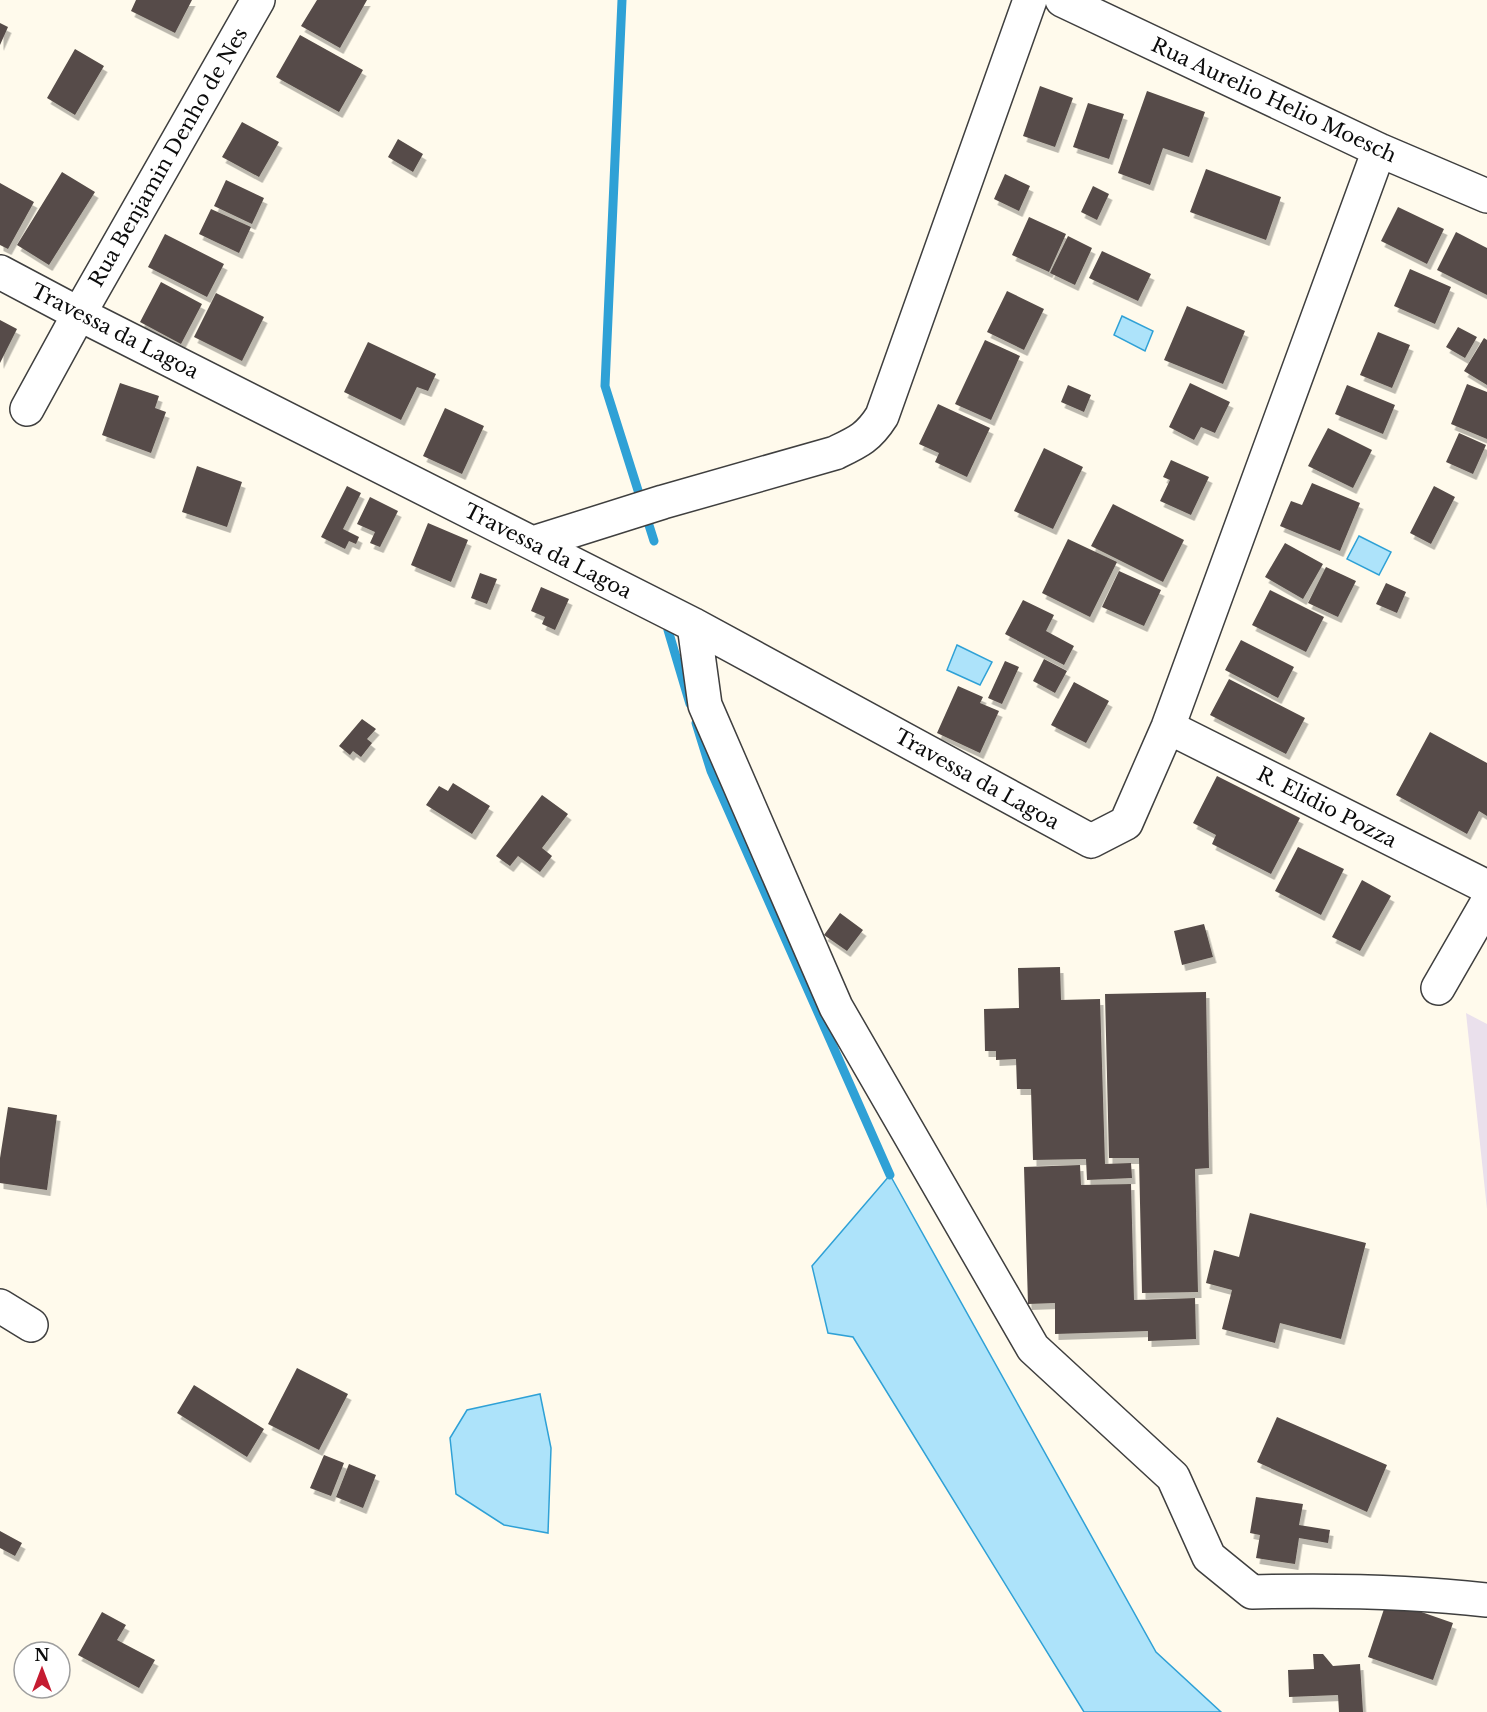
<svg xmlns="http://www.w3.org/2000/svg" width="1487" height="1712" font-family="'Libre Baskerville',serif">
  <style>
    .industrial { fill: #eae0ec }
    .water { fill: #ade3fa; stroke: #2fa1d6; stroke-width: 1.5 }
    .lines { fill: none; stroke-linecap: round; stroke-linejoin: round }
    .stream { stroke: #2fa1d6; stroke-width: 9 }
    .building { fill: #564c48; filter: url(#shadow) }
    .minor-casing { stroke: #3f3f3f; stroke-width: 36 }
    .minor { stroke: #fff; stroke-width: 33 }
    .labels { text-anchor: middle; stroke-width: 6; stroke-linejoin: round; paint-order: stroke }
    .street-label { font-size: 20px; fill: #0c0c0c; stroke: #fff }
  </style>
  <defs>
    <filter id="shadow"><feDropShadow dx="3.5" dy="6" stdDeviation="0" flood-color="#0004"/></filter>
  </defs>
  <rect width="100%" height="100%" fill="#fffaec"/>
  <!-- industrial -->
  <path class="industrial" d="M1466 1013 1487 1024V1209Z"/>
  <!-- water -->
  <path class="water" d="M1122 316 1153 331 1145 351 1114 335Z
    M1359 536 1391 552 1379 575 1347 559Z
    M957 645 992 662 980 685 947 670Z
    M890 1175 1156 1652 1221 1712H1084L853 1337 828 1333 812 1266Z
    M540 1394 551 1448 548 1533 504 1525 456 1494 450 1438 467 1410Z"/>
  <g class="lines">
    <!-- stream -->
    <path class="stream" d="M622 0 605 386 654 541
      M668 630 690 704
      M696 723 711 771 890 1175"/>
  </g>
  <!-- building -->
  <path class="building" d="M136 0H192L175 33 131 11Z
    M317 0H367L340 48 301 26Z
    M0 23 8 27 0 45Z
    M300 35 363 70 339 112 276 77Z
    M75 49 104 66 75 115 47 98Z
    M1040 86 1073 98 1055 147 1023 136Z
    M1147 91 1205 112 1189 157 1163 148 1150 185 1118 173Z
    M1088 103 1124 114 1109 159 1073 147Z
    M242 122 279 142 259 177 222 157Z
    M398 139 423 154 413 172 388 157Z
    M1206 169 1281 197 1266 240 1190 212Z
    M62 172 95 192 49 265 17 245Z
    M1005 174 1030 186 1019 211 994 199Z
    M226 180 264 198 252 224 214 206Z
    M0 183 34 202 8 249 0 245Z
    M1093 186 1109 194 1097 220 1081 212Z
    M1398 207 1444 229 1427 264 1381 241Z
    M211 209 251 227 239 253 199 234Z
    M1029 217 1066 234 1049 272 1012 255Z
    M1456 232 1487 248V295L1437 270Z
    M165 234 224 264 207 297 148 267Z
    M1068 236 1092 248 1075 285 1050 273Z
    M1102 251 1151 274 1138 301 1089 278Z
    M1410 269 1451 287 1435 324 1394 306Z
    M161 282 202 304 181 344 140 322Z
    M1007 291 1044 309 1024 350 987 332Z
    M216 293 264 317 242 361 194 337Z
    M1187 306 1245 331 1223 384 1164 360Z
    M0 320 17 329 0 363Z
    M1458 327 1477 337 1465 358 1446 347Z
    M1378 332 1410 345 1392 388 1360 375Z
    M1484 338 1487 340V385L1464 371Z
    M985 340 1020 356 991 420 955 404Z
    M368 342 436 374 428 391 417 387 401 420 344 392Z
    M120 383 159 396 155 408 166 412 151 453 102 435Z
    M1190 383 1230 402 1215 433 1201 427 1194 440 1169 427Z
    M1467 384 1487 392V439L1451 424Z
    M1068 385 1091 395 1084 412 1061 402Z
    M1347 385 1395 405 1383 434 1335 414Z
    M938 404 990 428 967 477 935 462 939 453 919 444Z
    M445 408 484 426 462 474 423 456Z
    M1328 428 1372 450 1353 488 1308 466Z
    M1459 433 1486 445 1473 474 1446 462Z
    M1044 448 1083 467 1053 529 1014 511Z
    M1171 460 1209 477 1191 515 1160 501 1170 480 1163 477Z
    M197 466 242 482 227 527 182 512Z
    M1312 483 1360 503 1340 551 1280 526 1291 501 1302 505Z
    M347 486 361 493 343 529 359 537 356 544 349 541 345 549 321 537Z
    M1434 486 1455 497 1431 544 1410 533Z
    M370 497 398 511 380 547 370 543 375 532 357 524Z
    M1113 504 1184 540 1163 582 1091 546Z
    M428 523 468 540 451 582 411 565Z
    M1068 539 1117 562 1090 617 1042 593Z
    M1285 543 1323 564 1303 599 1265 577Z
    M1326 567 1356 581 1338 617 1308 603Z
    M1119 571 1161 590 1144 626 1102 607Z
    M480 573 497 579 487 604 471 598Z
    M1386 583 1406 592 1397 613 1376 604Z
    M541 587 569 599 555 630 542 624 545 617 531 611Z
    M1270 590 1324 617 1306 652 1252 625Z
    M1023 600 1054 615 1046 631 1074 646 1064 665 1005 634Z
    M1241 640 1294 667 1278 698 1225 670Z
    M1044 659 1067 671 1055 693 1033 681Z
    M1005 661 1019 667 1002 704 988 698Z
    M1229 679 1305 718 1286 754 1210 715Z
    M1074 682 1109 701 1086 743 1051 725Z
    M958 686 983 697 980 703 999 711 980 753 937 733Z
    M362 719 376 729 367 739 372 743 361 757 353 751 350 755 339 746Z
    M1430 732 1487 763V816L1479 811 1467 834 1396 795Z
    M1217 776 1300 818 1271 874 1212 844 1216 835 1193 823Z
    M453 783 490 806 472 834 426 805 439 786 448 791Z
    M542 795 568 814 542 848 552 856 540 872 518 856 510 866 496 856Z
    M1298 847 1344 869 1321 915 1275 891Z
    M1362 880 1391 896 1360 951 1332 937Z
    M840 913 863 930 847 951 824 935Z
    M1204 924 1213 957 1182 965 1174 931Z
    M1060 967 1061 1000 1100 999 1105 1164 1131 1163 1132 1178 1087 1180 1086 1159 1033 1160 1031 1089H1017L1016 1059 996 1060V1051H985L984 1009 1019 1008 1018 968Z
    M1206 992 1209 1168 1195 1169 1198 1292 1142 1293 1139 1158H1109L1105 994Z
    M8 1107 57 1115 47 1190 0 1183V1158Z
    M1080 1165 1081 1185 1131 1184 1134 1300 1195 1298 1196 1339 1148 1341V1331L1055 1334V1303L1028 1304 1024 1167Z
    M1250 1213 1366 1243 1341 1339 1280 1323 1275 1343 1222 1329 1232 1290 1206 1283 1214 1250 1239 1257Z
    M297 1368 348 1394 319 1450 268 1424Z
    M194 1385 264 1429 247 1457 177 1413Z
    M1277 1417 1387 1465 1367 1512 1257 1462Z
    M324 1455 344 1463 331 1496 310 1488Z
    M349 1464 376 1475 363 1508 336 1497Z
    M1256 1497 1303 1504 1299 1525 1330 1530 1328 1543 1299 1538 1295 1564 1256 1558 1260 1535 1250 1533Z
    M0 1531 22 1543 15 1556 0 1548Z
    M1387 1600 1453 1623 1433 1680 1368 1657Z
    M102 1612 126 1625 117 1640 155 1660 139 1688 78 1655Z
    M1313 1654H1323L1333 1666 1360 1664 1363 1712H1339L1338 1695 1289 1697 1288 1670 1314 1669Z"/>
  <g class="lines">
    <defs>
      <path id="minor" d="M1062 0 1379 150 1487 196
        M0 272 79 314 694 625 1091 841 1126 823 1168 727 1379 150
        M27 409 79 314 258 0
        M533 543 663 502 835 453C858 442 868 438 882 416L1030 0
        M694 625 705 705 836 1007 1033 1348 1173 1477 1209 1557 1252 1592C1330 1590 1409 1591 1487 1600
        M1168 727 1487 887
        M1438 988 1487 903
        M0 1306 31 1325"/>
    </defs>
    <!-- minor casing -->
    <use href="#minor" class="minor-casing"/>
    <!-- minor -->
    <use href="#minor" class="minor"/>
  </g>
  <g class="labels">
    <!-- street labels -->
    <g class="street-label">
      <text transform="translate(1274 100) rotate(25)" y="7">Rua Aurelio Helio Moesch</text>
      <text transform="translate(168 157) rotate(-60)" y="7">Rua Benjamin Denho de Nes</text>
      <text transform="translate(115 331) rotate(27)" y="7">Travessa da Lagoa</text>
      <text transform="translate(548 551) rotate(27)" y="7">Travessa da Lagoa</text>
      <text transform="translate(977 779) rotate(29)" y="7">Travessa da Lagoa</text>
      <text transform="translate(1327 807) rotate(27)" y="7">R. Elidio Pozza</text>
    </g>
  </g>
  <!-- north arrow -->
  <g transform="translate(42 1670)"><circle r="28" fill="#ffffff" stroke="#9e9e9e" stroke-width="1.5"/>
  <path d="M0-4.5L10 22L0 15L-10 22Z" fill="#c51c31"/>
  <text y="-9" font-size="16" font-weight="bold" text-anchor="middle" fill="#0c0c0c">N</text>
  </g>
</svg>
